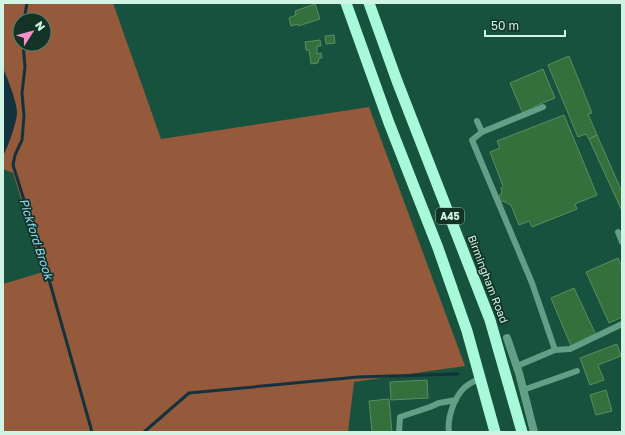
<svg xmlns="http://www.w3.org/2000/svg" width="625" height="435" font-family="'Golos Text',sans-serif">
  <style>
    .green { fill: #95593b; fill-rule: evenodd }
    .water { fill: #14323e }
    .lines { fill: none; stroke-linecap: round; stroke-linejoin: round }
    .stream { stroke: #14323e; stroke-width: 3 }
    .building { fill: #34703c; stroke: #5b8e60 }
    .service { stroke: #629f86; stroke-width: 6 }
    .minor { stroke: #629f86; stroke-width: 8 }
    .trunk { stroke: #a8f9da; stroke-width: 11 }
    .labels { text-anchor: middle; stroke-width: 3.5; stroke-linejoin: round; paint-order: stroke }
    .shield { fill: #133327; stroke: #97baab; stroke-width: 1 }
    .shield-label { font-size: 10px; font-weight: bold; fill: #cff4e3 }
    .street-label { font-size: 11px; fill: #cff4e3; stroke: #133327 }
    .water-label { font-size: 12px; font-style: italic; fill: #92d7f4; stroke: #133327 }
  </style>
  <rect width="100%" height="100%" fill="#16523e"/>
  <!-- green -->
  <path class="green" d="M3 3H113L161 139 369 107 465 366 354 382 348 432H3V284L43 272 13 173 3 169ZM20 20H44V44H20Z"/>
  <!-- water -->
  <path class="water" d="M3 68C8 80 16 99 17 112 17 122 8 147 3 156Z"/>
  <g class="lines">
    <!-- stream -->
    <path class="stream" d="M24 20 27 3
      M23 44 25 67 22 93 24 116 22 140 15 155 13 165 50 283 92 432
      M144 432 189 393 358 377 458 374"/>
  </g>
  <!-- building -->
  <path class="building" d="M315 4 320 19 298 26V24L291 26 289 18 296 15 295 11Z
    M334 35 335 43 326 44 325 36Z
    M320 40 321 46H317V54L321 53 322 58H319L318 63 311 64 309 50H306L305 42Z
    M569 56 592 113 588 114 597 135 589 139 586 134 578 137 548 65Z
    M543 69 555 98 535 106 536 111 524 116 510 83Z
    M564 115 597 195 575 204 577 209 532 227 529 221 519 225 511 205 503 201 501 202 499 199V195H501L502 191 501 188 503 186 490 152 500 148 497 141Z
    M597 135 622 192V211L589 139Z
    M618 258 622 267V317L609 323 586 272Z
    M574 288 596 335 571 346 551 298Z
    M617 344 621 356 598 365 604 380 590 385 580 358Z
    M427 380 428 398 391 400 390 382Z
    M606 390 612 411 596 415 590 395Z
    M389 399 392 432H372L369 401Z"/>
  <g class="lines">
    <!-- service -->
    <path class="service" d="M477 121 482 132 472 140 532 283 555 350
      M482 132 543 107
      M618 232 622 242
      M517 366 555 350 570 349 622 324
      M523 390 577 371
      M399 432 400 417 430 407 439 403 456 400
      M449 432C447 418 454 398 464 388 468 384 475 381 480 378"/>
    <!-- minor -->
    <path class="minor" d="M507 338 519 373 534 432"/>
    <!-- trunk -->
    <path class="trunk" d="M346 3 389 123 438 248 467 331 495 432
      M369 3 397 81 490 320 522 432"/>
  </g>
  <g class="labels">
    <!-- shield labels -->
    <rect class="shield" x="436" y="208" width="28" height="16" rx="3"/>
    <g class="shield-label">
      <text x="450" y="220">A45</text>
    </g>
    <!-- street labels -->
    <g class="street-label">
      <text transform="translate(488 279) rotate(69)" y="4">Birmingham Road</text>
    </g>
    <!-- water labels -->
    <g class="water-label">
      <text transform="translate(36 239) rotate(72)" y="4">Pickford Brook</text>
    </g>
  </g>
  <!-- border -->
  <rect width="625" height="435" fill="none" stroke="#cff4e3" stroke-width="8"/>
  <!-- north arrow -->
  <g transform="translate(32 32) rotate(54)"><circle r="19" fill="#133327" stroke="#5e8072"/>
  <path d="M0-3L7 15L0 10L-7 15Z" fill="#f98fca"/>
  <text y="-6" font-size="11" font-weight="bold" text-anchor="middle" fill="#cff4e3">N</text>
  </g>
  <!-- scale -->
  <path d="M485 30v6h80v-6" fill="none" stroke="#cff4e3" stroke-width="2"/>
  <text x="491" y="30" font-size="12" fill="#cff4e3" stroke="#133327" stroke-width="3" paint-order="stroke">50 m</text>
</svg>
